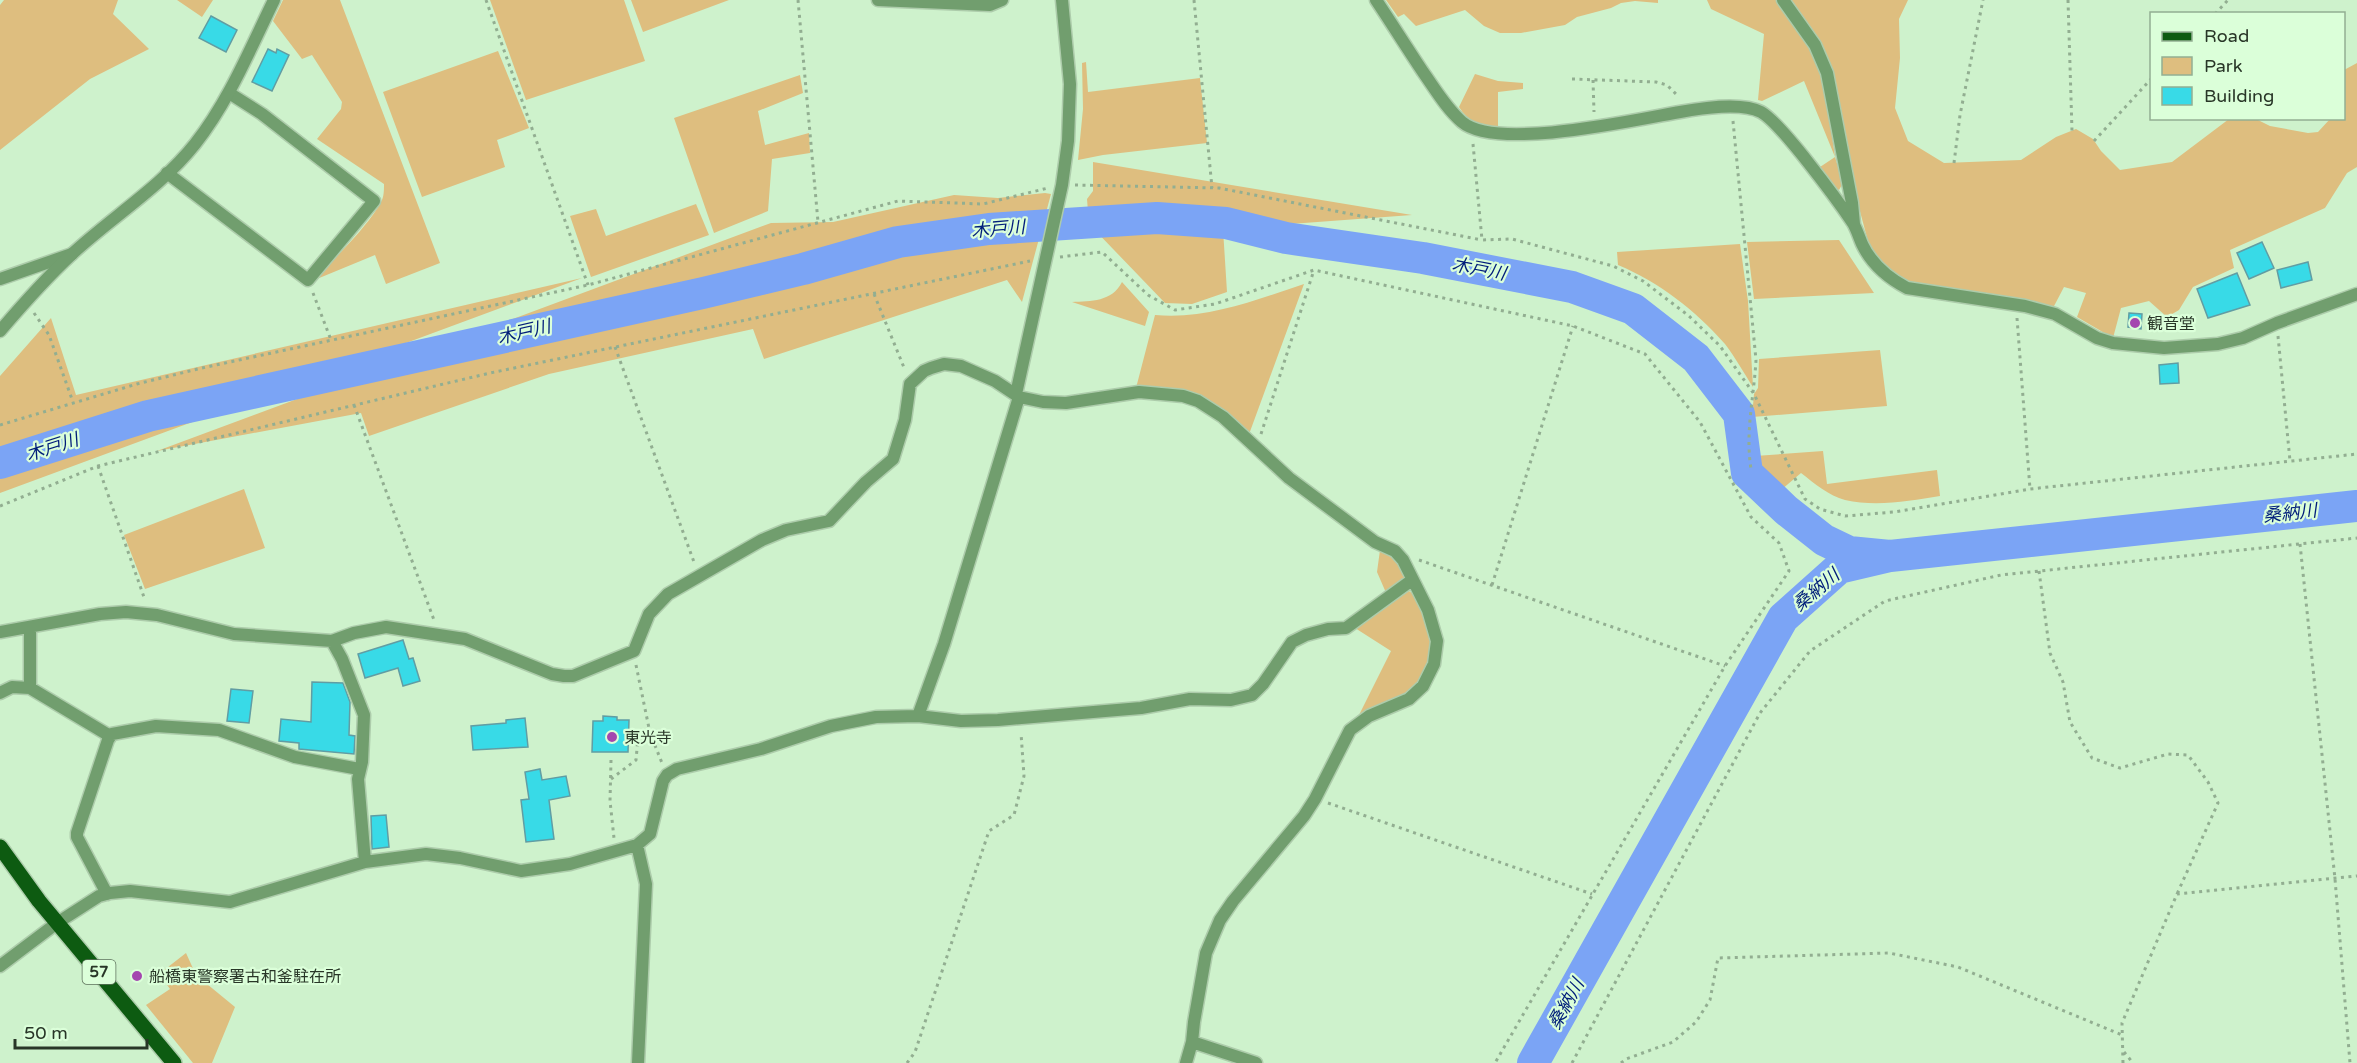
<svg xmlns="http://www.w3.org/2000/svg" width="2357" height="1063" font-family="'Varela Round','Noto Sans JP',sans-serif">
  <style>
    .green { fill: #debe7f }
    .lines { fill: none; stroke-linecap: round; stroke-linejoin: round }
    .river { stroke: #7ba4f5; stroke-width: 32 }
    .building { fill: #38dae7; stroke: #619da3; stroke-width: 1.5 }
    .minor-casing { stroke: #adccab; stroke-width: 15 }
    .tertiary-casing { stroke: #adccab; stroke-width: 15 }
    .primary-casing { stroke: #adccab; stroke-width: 18 }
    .path { stroke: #92ae91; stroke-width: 3; stroke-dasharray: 3 4.5; stroke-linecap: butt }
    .minor { stroke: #719e6e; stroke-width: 12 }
    .tertiary { stroke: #719e6e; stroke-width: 12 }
    .primary { stroke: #0d5b11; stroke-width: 15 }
    .poi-dot { fill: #a446af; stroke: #dbffd9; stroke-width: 2 }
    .labels { text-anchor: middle; stroke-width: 4.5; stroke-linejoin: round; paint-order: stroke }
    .shield { fill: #dbffd9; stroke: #5e725c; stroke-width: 1.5 }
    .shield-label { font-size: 15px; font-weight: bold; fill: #283627 }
    .poi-label { font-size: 16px; fill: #283627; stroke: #dbffd9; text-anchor: start }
    .water-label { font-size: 18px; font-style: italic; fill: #001e7a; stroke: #dbffd9 }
  </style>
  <rect width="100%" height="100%" fill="#cef2cc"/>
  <!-- green -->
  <path class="green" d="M4 0H118L113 14 149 49 90 79 0 150V5Z
    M177 0H213L202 17Z
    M283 0H340L440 263 386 284 375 255 312 281C332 262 369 225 381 202 384 197 384 190 384 184L317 139 341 109 342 102 312 55 302 59 273 21Z
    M490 0H624L645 61 526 100Z
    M631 0H729L643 32Z
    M1386 0H1658V3L1635 1 1621 3 1611 8 1577 17 1565 25 1521 33H1500L1484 26 1465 10 1416 26 1404 14 1398 17Z
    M1707 0H1777L1818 61 1823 73 1835 157 1843 183 1839 190 1835 188 1820 167 1835 157 1804 81 1762 101 1758 100 1764 34 1711 9Z
    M1789 0H1908L1899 19 1900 58 1895 108 1908 141 1944 163 2021 160 2056 137 2076 129 2093 139 2101 151 2120 170 2172 162 2229 119H2256L2270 126 2308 133 2318 132 2330 119 2344 118V70L2357 63V167L2347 173 2325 208 2230 250 2234 268 2193 287 2179 310 2167 317 2149 301 2121 308 2113 338 2077 317 2086 293 2064 287 2053 308 1912 284 1898 278 1877 263 1869 245 1850 174 1831 73Z
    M498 51 529 128 497 140 505 167 422 197 383 92Z
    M1086 62 1088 92 1200 78 1207 143 1103 155 1078 160 1083 109 1082 63Z
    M1475 74 1498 81 1523 83V89L1498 92V129C1481 128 1468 121 1459 107Z
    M800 75 803 93 758 111 765 145 809 133 810 153 772 159 768 211 714 233 674 118Z
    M1093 162 1412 215 1223 229 1227 292 1192 304 1165 303 1089 224 1087 199 1093 191Z
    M1045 193 1051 194 1022 302 1007 280 764 359 753 329 549 374 369 436 361 413 157 451 771 223 833 222 954 195 998 198Z
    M696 204 709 235 591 277 570 216 596 209 606 236Z
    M1839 240 1874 293 1754 299 1747 242Z
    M1740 244 1748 301 1753 387C1744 373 1735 357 1725 344 1695 310 1659 282 1618 265L1617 252Z
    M582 278 0 493V376L51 318 76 395Z
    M1122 282 1149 312 1145 326 1072 302C1091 301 1112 302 1122 282Z
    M1304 284 1248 437 1225 415 1136 388 1155 315C1206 320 1256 300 1304 284Z
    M1880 350 1887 406 1752 417 1754 394 1758 388 1759 359Z
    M1823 451 1827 484 1937 470 1940 496C1910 501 1876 507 1845 500 1829 496 1814 483 1801 473L1781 490 1756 472 1755 456Z
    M244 489 265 548 145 589 124 535Z
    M1380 550C1392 557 1404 566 1405 581L1387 595 1377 572Z
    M1409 591C1420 598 1425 612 1427 623 1441 682 1410 699 1359 715L1391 651 1355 628Z
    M186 953 196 975 235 1007 212 1063H193L146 1005 170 989 159 974Z"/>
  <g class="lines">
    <!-- river -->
    <path class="river" d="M0 463 148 416 703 293 803 269 898 242 989 229 1157 218 1226 223 1286 238 1423 258 1572 287 1633 309 1696 358 1739 414 1747 473 1786 510 1824 540 1849 552 1890 556
      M1533 1063 1783 618 1839 568 1890 556 2357 506"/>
  </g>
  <!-- building -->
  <path class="building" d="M211 16 237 30 226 52 199 38Z
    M268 49 276 53 277 49 289 55 272 91 252 82Z
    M2262 242 2274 268 2249 279 2237 253Z
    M2308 262 2312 280 2281 288 2277 270Z
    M2237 273 2250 305 2208 318 2197 289Z
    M2129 313 2142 314 2141 329 2128 327Z
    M2178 363 2179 383 2160 384 2159 365Z
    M403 640 409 659 413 658 420 681 403 686 398 668 365 678 358 654Z
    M312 682 343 683 350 702 349 735 355 736 354 754 299 749V743L279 741 281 719 311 722Z
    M231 689 253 691 249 723 227 721Z
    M603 716 617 717V720H629L628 752H592L593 721H603Z
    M525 718 528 747 473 750 471 726 506 723V720Z
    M540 769 542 780 566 776 570 796 549 800 554 839 526 842 521 800 529 799 525 772Z
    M386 815 389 847 372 849 371 816Z"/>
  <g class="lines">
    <defs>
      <path id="minor" d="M878 0 990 5 1002 0
        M1376 0C1392 24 1407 48 1423 72 1435 89 1446 108 1462 122 1496 151 1635 120 1680 112 1701 108 1742 102 1761 112 1781 123 1838 201 1853 223 1857 230 1859 237 1862 244 1871 263 1888 278 1907 288L2025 306 2055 314 2097 338 2113 343 2164 348 2218 344 2243 338 2277 323 2357 294
        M1783 0 1815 45 1827 73 1852 203 1854 224
        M167 173 308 280 374 201 262 114 229 93
        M0 279 72 254
        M1016 394 1062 185 1068 141 1070 84 1062 0
        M30 627V688
        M0 632 100 614 126 612 157 615 234 634 332 641 354 633 386 627 465 639 552 674 564 676H573L634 651 649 614 668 594 762 540 786 530 829 521 866 482 893 459 905 420 910 384 924 371 931 368 944 364 961 366 995 381 1019 397 1043 402 1066 403 1139 392 1183 396 1198 401 1223 417 1289 478 1375 542 1395 551 1403 560 1428 610 1437 641 1434 664 1423 686 1409 699 1369 716 1350 730 1315 799 1304 816 1233 901 1220 920 1206 953 1194 1022 1192 1042 1186 1063
        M332 641 342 659 364 715 362 762 358 779 365 862
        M0 693 12 687 30 688 110 736
        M918 716 944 644 1019 397
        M637 845 646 884 638 1063
        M107 894 77 837V833L108 740 112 734 156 726 219 730 295 757 359 769
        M57 923 99 896 110 893 130 891 230 902 365 862 426 854 460 858 521 871 570 864 637 845 650 834 663 781 667 775 677 769 761 749 831 726 876 717 918 716 961 721 998 720 1141 708 1190 699 1231 700 1252 695 1263 684 1292 642 1306 635 1328 629 1346 628 1412 580
        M1192 1042 1256 1063"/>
      <path id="tertiary" d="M0 331C23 304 46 278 72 254 112 217 161 187 195 144 229 101 250 49 274 0
        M0 966 57 923"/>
      <path id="primary" d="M0 847 39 901 174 1063"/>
    </defs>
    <!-- minor casing -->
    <use href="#minor" class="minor-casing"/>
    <!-- tertiary casing -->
    <use href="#tertiary" class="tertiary-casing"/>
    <!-- primary casing -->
    <use href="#primary" class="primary-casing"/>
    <!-- path -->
    <path class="path" d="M486 0 588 285
      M798 0 818 222
      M1194 0 1212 188
      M2068 0 2072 131
      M2215 14 2228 0
      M1572 79 1656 82 1667 85 1679 97
      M1593 80 1594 112
      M1733 121 1756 360C1754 397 1745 432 1751 469
      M2094 141 2152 78
      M1473 144 1482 240 1512 239 1613 266 1643 281 1689 316 1720 346 1754 394 1805 499 1820 509 1845 516 1894 512 2030 489 2357 454
      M1954 163 1960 115 1983 0
      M1075 185 1219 188 1482 240
      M1060 257 1102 252 1148 295 1175 310 1215 304 1314 270 1573 326 1645 354 1700 422 1751 517 1779 543 1789 571 1725 666 1495 1063
      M313 293 331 340
      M874 294 905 370
      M34 313 49 335 73 402
      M2017 318 2030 489
      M2278 336 2290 461
      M615 347 694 562
      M354 405 434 620
      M0 425 137 384 202 368 588 285 898 201 983 204 1048 188
      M1261 434 1314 270
      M98 466 145 600
      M0 506 98 466 490 373 1030 261
      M2300 544 2335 879 2350 1063
      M1419 560 1725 666
      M2039 571 2050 653 2063 682 2070 722 2092 758 2120 768 2168 754 2188 755 2208 782 2218 803 2177 894
      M1492 585 1573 326
      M636 665 650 733 662 763
      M611 760 610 801 614 838
      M611 779 636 760 638 738 648 730
      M1328 803 1592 894
      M2124 1052 2133 1063
      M907 1063 915 1052 989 831 1014 815 1024 776 1021 733
      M1572 1063 1760 713 1810 651 1885 601 2001 575 2357 538
      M1621 1063 1626 1059 1673 1042 1696 1022 1710 1000 1718 958 1889 953 1958 967 2122 1035
      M2123 1063 2122 1023 2177 894 2357 876"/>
    <!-- minor -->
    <use href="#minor" class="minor"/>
    <!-- tertiary -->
    <use href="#tertiary" class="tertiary"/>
    <!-- primary -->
    <use href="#primary" class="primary"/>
  </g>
  <!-- markers -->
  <g class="poi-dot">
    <circle cx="2135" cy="323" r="6"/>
    <circle cx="612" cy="737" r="6"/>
    <circle cx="137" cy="976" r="6"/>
  </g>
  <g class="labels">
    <!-- shield labels -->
    <rect class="shield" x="82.5" y="960" width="33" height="24" rx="4.5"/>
    <g class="shield-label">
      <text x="99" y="977">57</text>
    </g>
    <!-- poi labels -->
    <g class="poi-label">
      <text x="2147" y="329">観音堂</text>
      <text x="624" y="743">東光寺</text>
      <text x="149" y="982">船橋東警察署古和釜駐在所</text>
    </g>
    <!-- water labels -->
    <g class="water-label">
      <text transform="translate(998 229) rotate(-5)" y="6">木戸川</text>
      <text transform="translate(1479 269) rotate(11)" y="6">木戸川</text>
      <text transform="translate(524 332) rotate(-13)" y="6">木戸川</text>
      <text transform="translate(52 447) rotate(-18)" y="6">木戸川</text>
      <text transform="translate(2290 513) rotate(-6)" y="6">桑納川</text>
      <text transform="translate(1816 590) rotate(-40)" y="6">桑納川</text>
      <text transform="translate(1566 1004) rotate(-61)" y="6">桑納川</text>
    </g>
  </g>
  <!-- legend -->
  <rect x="2150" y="12" width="195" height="108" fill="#dbffd9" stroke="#93af92" stroke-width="1.5"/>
  <rect x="2162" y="32" width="30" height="9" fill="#0d5b11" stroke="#93af92" stroke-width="1.5"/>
  <text x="2204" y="42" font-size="18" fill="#283627">Road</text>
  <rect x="2162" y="57" width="30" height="18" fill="#debe7f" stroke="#93af92" stroke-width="1.5"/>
  <text x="2204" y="72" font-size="18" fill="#283627">Park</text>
  <rect x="2162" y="87" width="30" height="18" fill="#38dae7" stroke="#93af92" stroke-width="1.5"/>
  <text x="2204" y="102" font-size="18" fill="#283627">Building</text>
  <!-- scale -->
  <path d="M15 1039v9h132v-9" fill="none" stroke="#283627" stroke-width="3"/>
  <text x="24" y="1039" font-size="18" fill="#283627" stroke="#dbffd9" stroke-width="4.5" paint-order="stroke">50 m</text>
</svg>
